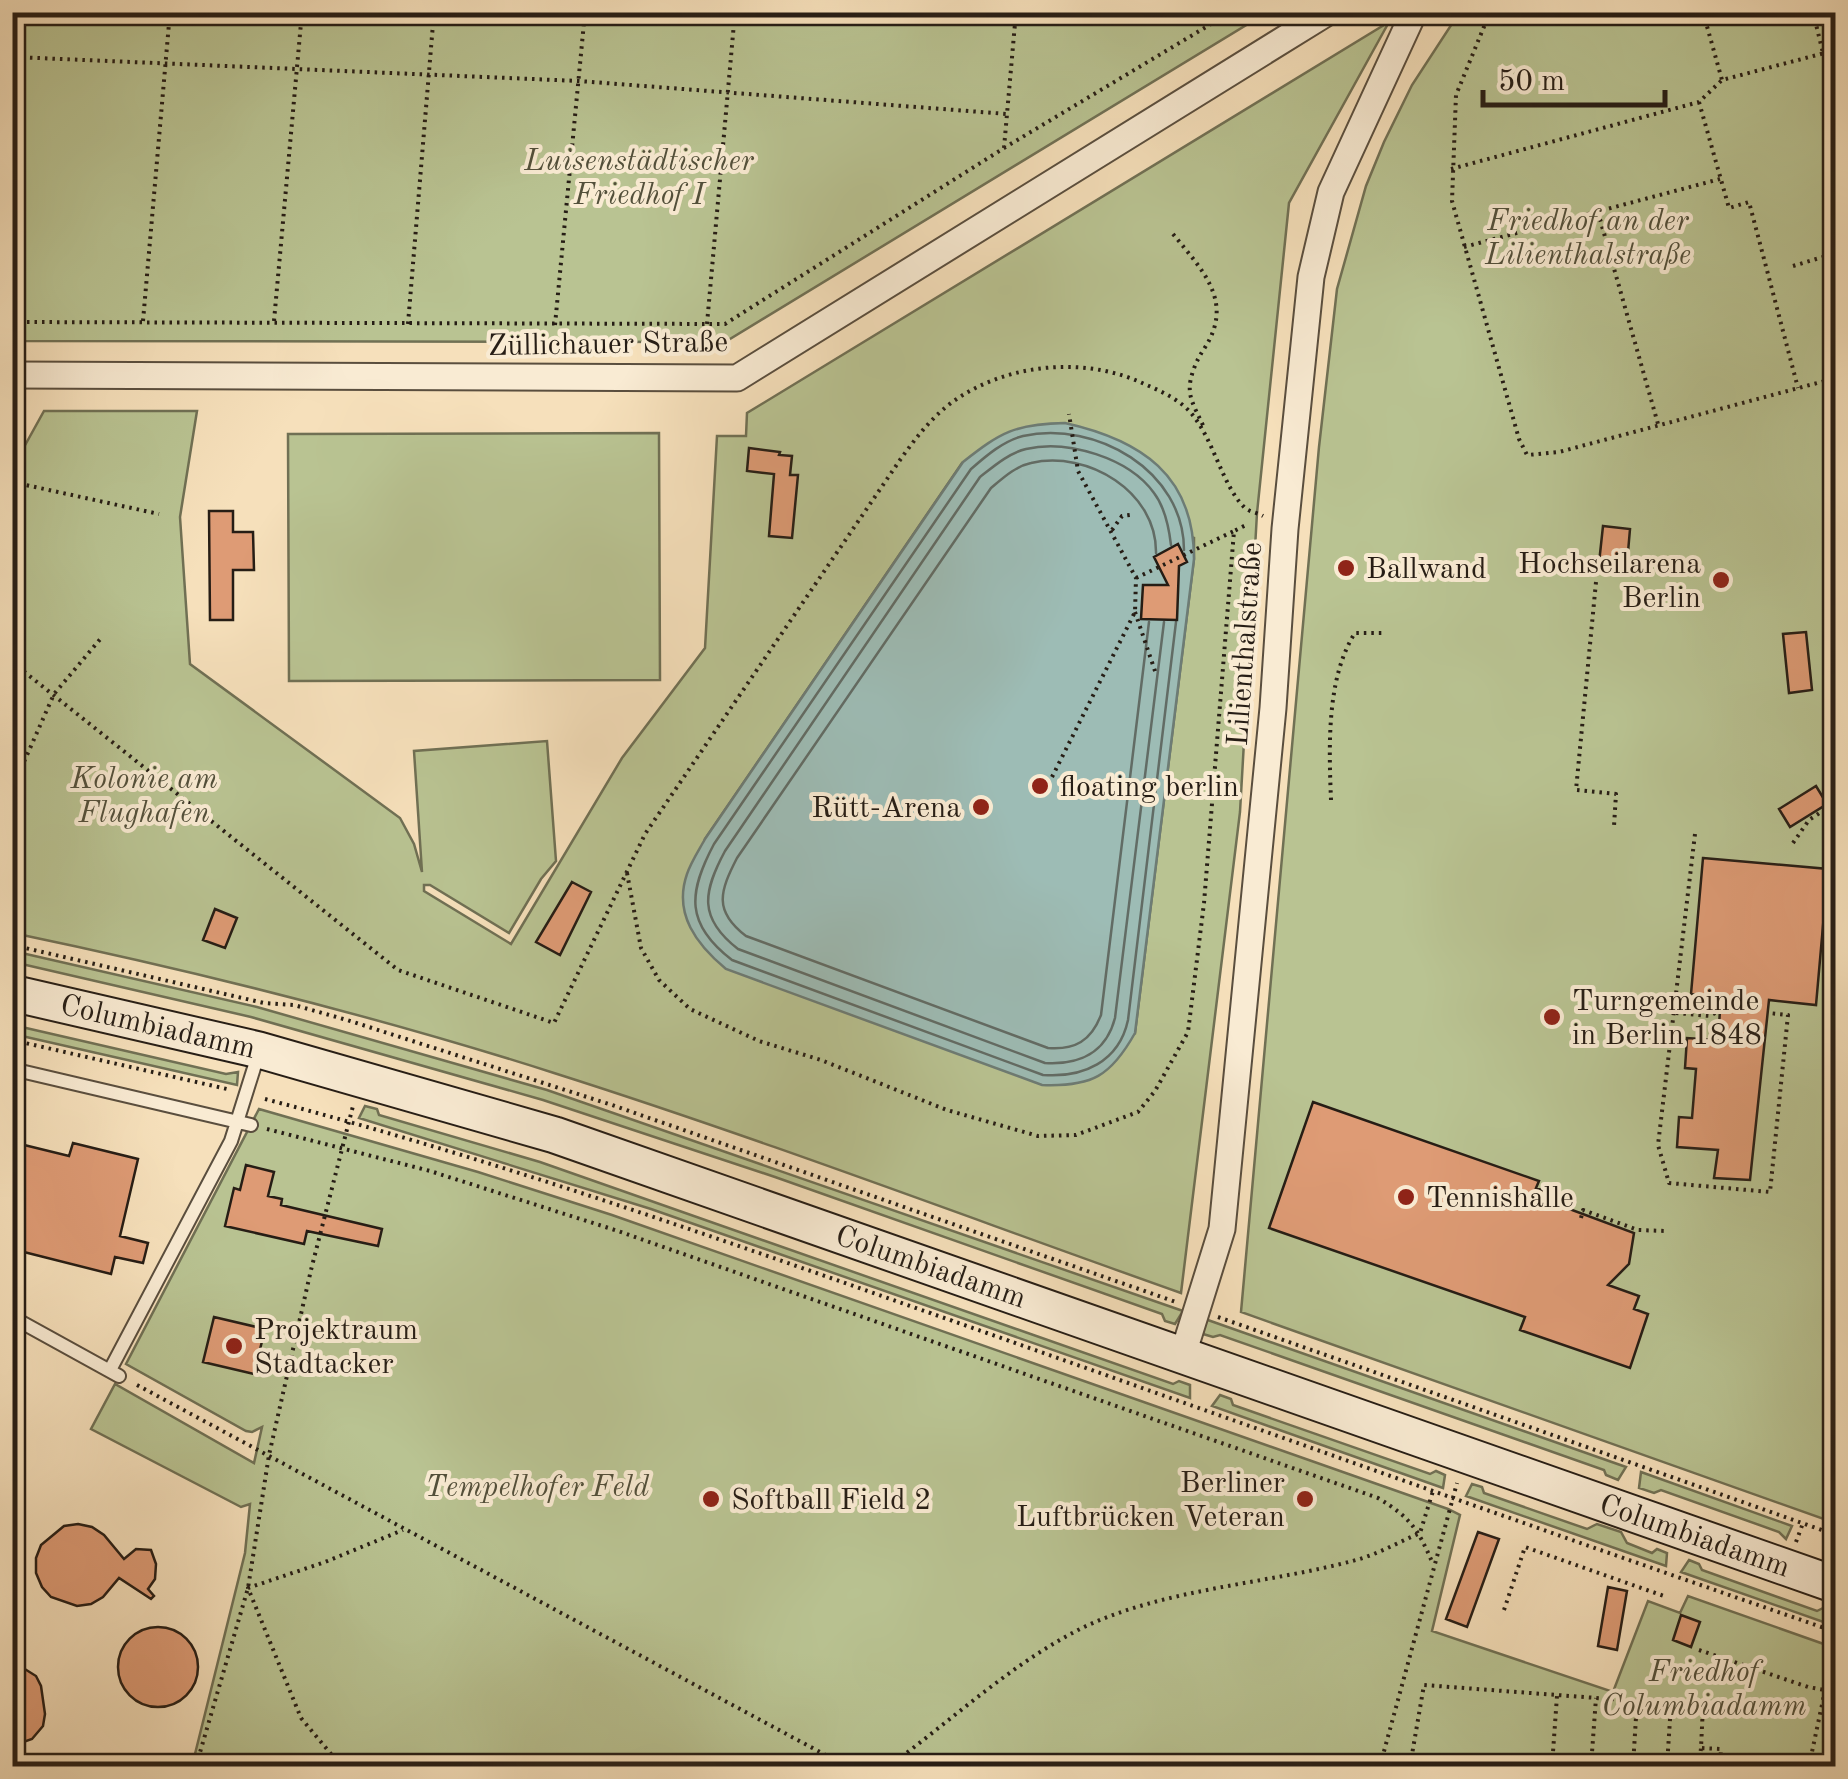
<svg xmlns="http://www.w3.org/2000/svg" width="1848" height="1779" font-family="'Old Standard TT',serif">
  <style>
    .green { fill: #b9c392; stroke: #707054; stroke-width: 2.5; fill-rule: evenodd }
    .water { fill: #9dbcb5; stroke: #6d7c75; stroke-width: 2.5 }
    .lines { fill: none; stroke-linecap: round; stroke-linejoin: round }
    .shore { stroke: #626c65; stroke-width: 2.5 }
    .building { fill: #de9b75; stroke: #261d15; stroke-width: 2.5 }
    .service-casing { stroke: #5a4e3e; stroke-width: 16 }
    .minor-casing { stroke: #5a4e3e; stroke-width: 29 }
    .secondary-casing { stroke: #261d15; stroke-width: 39 }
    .path { stroke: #261d15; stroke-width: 4; stroke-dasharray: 2.5 5; stroke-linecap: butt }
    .service { stroke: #f9ebd3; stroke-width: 12 }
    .minor { stroke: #f9ebd3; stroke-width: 25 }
    .secondary { stroke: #f9ebd3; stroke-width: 35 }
    .poi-dot { fill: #8f2418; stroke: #f9ebd3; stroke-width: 4 }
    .labels { text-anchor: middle; stroke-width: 8; stroke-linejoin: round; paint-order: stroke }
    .park-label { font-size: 30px; font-style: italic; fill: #524f3a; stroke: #f9ebd3 }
    .street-label { font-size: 30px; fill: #261d15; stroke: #f9ebd3 }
    .poi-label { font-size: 30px; fill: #261d15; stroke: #f9ebd3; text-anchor: start }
  </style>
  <rect width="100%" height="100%" fill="#f6e0bb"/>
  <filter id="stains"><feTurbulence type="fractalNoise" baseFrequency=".002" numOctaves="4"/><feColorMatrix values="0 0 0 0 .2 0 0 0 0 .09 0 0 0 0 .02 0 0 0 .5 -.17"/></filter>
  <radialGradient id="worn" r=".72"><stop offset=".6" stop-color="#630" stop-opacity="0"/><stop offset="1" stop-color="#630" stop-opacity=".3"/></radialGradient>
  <!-- green -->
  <path class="green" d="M13 12H1266V13L725 342 13 341Z
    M1459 13H1835V1523L1241 1312 1319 447 1337 289 1366 186 1384 142 1412 85Z
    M1389 22 1289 203 1257 513 1240 812 1181 1293C972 1219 765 1140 554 1073 376 1016 195 971 13 933V467L44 411H197L180 517 190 664 400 818 414 844 422 872 414 751 547 741 556 861 541 879 509 933 430 885H424V891L511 944 622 758 705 648 717 436H746L747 413ZM962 463 1194 538V559L1135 1033 705 839Z
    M659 433 660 680 289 681 288 434Z
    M13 951 257 1007 547 1090 1183 1311 1175 1324 1165 1321 1162 1314 775 1177 543 1100 251 1017 13 962Z
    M13 1025 226 1074 238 1072 237 1085 13 1034Z
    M365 1106 377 1109 379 1115 540 1162 1173 1384 1179 1381 1190 1385V1398L651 1209 359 1118Z
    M259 1109 478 1172 612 1215 1448 1509 1460 1515 1432 1631 1613 1692 1648 1601 1680 1613 1688 1596 1835 1648V1766H192L245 1553 250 1504 241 1507 91 1429 115 1384 254 1463 262 1427 252 1432 246 1431 126 1364Z
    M1205 1319 1626 1467 1618 1480 1606 1475 1604 1470 1220 1335 1213 1337 1203 1334Z
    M1220 1395 1231 1399 1233 1405 1430 1474 1436 1471 1445 1475 1443 1488 1212 1406Z
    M1641 1472 1792 1526 1786 1539 1779 1532 1661 1490 1654 1493 1639 1488Z
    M1472 1484 1482 1487 1484 1493 1587 1529 1597 1524 1621 1532 1627 1543 1652 1553 1657 1549 1667 1553 1666 1566 1466 1496Z
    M1689 1560 1699 1564 1702 1570 1817 1611 1823 1608 1833 1612 1832 1625 1681 1572Z"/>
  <!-- water -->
  <path class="water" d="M1065 423C1141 440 1194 475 1194 559L1135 1033C1111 1076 1092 1087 1042 1085L726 969C697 945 673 914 687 874 691 862 699 850 705 839L963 462C1001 432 1015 424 1065 423Z"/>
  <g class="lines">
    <!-- shore -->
    <path class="shore" d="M1149 622 1101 1015C1091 1041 1075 1050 1048 1048L746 936C713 911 720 891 737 858L991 488C1003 478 1016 466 1031 463 1088 450 1157 492 1156 553
      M1164 622 1115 1018C1106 1053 1079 1065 1045 1063L738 949C698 918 703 892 725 851L980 477C994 466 1009 453 1026 449 1067 439 1129 458 1154 493 1164 506 1169 528 1171 545
      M1176 622 1128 1020C1119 1062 1083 1078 1043 1075L732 960C685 924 688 893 714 844L971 469C986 456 1003 441 1023 436 1096 420 1184 471 1184 550"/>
  </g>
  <!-- building -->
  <path class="building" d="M749 448 780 452 779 455 792 456 790 475H798L792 538 769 536 774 474 747 471Z
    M209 511H233V532H253L254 570H233V620H210Z
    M1603 526 1630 529 1626 575 1607 573 1608 565 1599 563Z
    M1178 544 1187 562 1179 566 1177 620 1141 619 1143 585H1168L1154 557Z
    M1806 632 1812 690 1789 693 1783 634Z
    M1816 786 1827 804 1790 827 1779 809Z
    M1703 858 1828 869 1816 1005 1769 1000 1750 1180 1714 1178 1718 1150 1677 1147 1679 1117 1692 1118 1696 1069 1685 1068 1687 1038 1718 1040 1721 996 1691 994Z
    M572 882 591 892 560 955 536 942Z
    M215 909 237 918 225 948 203 940Z
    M1313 1102 1539 1181 1536 1188 1567 1199 1564 1207 1634 1233 1629 1264 1608 1285 1639 1296 1634 1309 1648 1314 1630 1368 1520 1330 1525 1317 1269 1228Z
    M12 1142 69 1156 73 1143 138 1159 120 1236 148 1243 143 1263 115 1257 111 1274 12 1249Z
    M246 1165 274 1172 268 1196 282 1199 281 1205 382 1229 378 1246 307 1231 304 1244 225 1226 234 1188 240 1190Z
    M214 1317 265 1329 254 1374 203 1362Z
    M78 1524 92 1527 104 1535 124 1559 136 1549 151 1550 156 1564 155 1579 148 1589 154 1596 151 1599 119 1578 103 1597 91 1604 77 1606 51 1597 42 1587 36 1573V1558L41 1545 64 1526Z
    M1478 1532 1499 1539 1467 1627 1446 1619Z
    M1608 1587 1627 1591 1617 1650 1598 1646Z
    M1681 1615 1700 1622 1691 1647 1673 1640Z
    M118 1667a40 40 0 1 1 80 0a40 40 0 1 1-80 0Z
    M12 1661 36 1676 41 1686 45 1714 43 1726 32 1739 12 1746Z"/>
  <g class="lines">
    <defs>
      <path id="service" d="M12 1069 251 1125
        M12 1317 119 1376
        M110 1370 231 1141 259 1052"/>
      <path id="minor" d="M12 375 737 378 1328 12
        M1183 1354 1222 1229 1273 708 1285 529 1311 277 1331 192 1414 12"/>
      <path id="secondary" d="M12 993 259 1050 555 1135 1836 1585"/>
    </defs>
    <!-- service casing -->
    <use href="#service" class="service-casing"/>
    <!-- minor casing -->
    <use href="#minor" class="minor-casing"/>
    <!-- secondary casing -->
    <use href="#secondary" class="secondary-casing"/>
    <!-- path -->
    <path class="path" d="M1490 12 1456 95 1452 201 1519 439 1527 455 1559 452 1836 378
      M1703 12 1722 80
      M1813 12 1823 53
      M14 57 16 12
      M12 101 14 57 579 81 1007 114
      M1699 102 1729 208 1749 202 1798 388
      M1004 148 1016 12
      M1451 169 1699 102 1722 80 1836 50
      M1598 212 1658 424
      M1173 234C1203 271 1235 302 1204 349 1197 359 1188 379 1190 392 1191 404 1200 417 1204 428
      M1464 247 1720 179
      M1793 266 1836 253
      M143 321 170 12
      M274 321 302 12
      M12 322 725 324 1004 148 1231 12
      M408 324 434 12
      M707 324 735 12
      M555 325 585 12
      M12 482 159 514
      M1112 530 1122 516 1130 515
      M1136 578 1234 531
      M1596 582 1576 790 1616 794 1614 826
      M1135 612 1156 674
      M12 662 398 970 554 1023 645 834 900 460C915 439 930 419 951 403 1004 364 1081 356 1140 382 1158 390 1178 398 1191 413 1214 440 1222 485 1244 507 1249 512 1256 512 1263 516
      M1052 777 1135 612 1136 578 1078 471 1069 414
      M12 789 54 694 102 637
      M1331 800C1329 749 1326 678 1355 633H1382
      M1695 834 1658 1145 1669 1183 1770 1192 1788 1015 1769 1013
      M1793 843 1809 820 1836 802
      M627 873 641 948 659 980 690 1009 759 1041 821 1060 947 1110 1038 1136 1076 1135 1138 1112 1155 1091 1188 1032 1204 903 1234 531 1248 524
      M12 945 264 1003 294 1005 347 1020 612 1105 1176 1302
      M1676 1013 1710 1016 1720 1010
      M12 1040 227 1089
      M265 1099C510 1163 748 1249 987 1333 1270 1433 1552 1534 1836 1632
      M267 1129 430 1171 618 1231 1378 1498C1411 1518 1418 1529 1433 1564
      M1581 1218 1583 1210 1638 1230 1666 1231
      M1218 1317 1836 1535
      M137 1385 846 1766
      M1796 1542 1803 1523
      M1504 1610 1525 1547 1664 1596
      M1699 1650 1808 1687 1836 1692
      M196 1766 248 1588 269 1455 311 1270 353 1106
      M341 1766 301 1718 248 1588 325 1562 403 1530
      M889 1766C951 1721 1012 1663 1082 1628 1165 1588 1268 1584 1356 1560 1378 1554 1399 1542 1420 1533L1433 1491
      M1380 1766 1457 1483
      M1410 1766 1424 1685 1703 1706 1701 1748 1721 1749 1720 1766
      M1552 1766 1557 1696
      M1591 1766 1596 1698
      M1633 1766 1637 1701
      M1667 1766 1671 1704
      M1699 1766 1701 1748
      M1809 1766 1834 1648"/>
    <!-- service -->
    <use href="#service" class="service"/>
    <!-- minor -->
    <use href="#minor" class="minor"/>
    <!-- secondary -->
    <use href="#secondary" class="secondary"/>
  </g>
  <!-- markers -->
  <g class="poi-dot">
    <circle cx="1346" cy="568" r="10"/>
    <circle cx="1721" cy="580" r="10"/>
    <circle cx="1040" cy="786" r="10"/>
    <circle cx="981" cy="807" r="10"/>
    <circle cx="1552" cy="1017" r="10"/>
    <circle cx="1406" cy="1197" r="10"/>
    <circle cx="234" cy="1346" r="10"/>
    <circle cx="711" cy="1499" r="10"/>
    <circle cx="1305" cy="1499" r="10"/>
  </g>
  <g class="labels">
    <!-- park labels -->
    <g class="park-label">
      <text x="639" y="170">Luisenstädtischer<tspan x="639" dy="34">Friedhof I</tspan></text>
      <text x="1588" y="230">Friedhof an der<tspan x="1588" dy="34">Lilienthalstraße</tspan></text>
      <text x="144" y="788">Kolonie am<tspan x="144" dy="34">Flughafen</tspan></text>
      <text x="537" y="1496">Tempelhofer Feld</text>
      <text x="1704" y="1681">Friedhof<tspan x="1704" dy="34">Columbiadamm</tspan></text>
    </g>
    <!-- street labels -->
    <g class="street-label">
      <text transform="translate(608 343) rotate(-1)" y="10">Züllichauer Straße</text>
      <text transform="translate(1244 644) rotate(-86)" y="10">Lilienthalstraße</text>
      <text transform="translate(158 1026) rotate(13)" y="10">Columbiadamm</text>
      <text transform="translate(931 1266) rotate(19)" y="10">Columbiadamm</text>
      <text transform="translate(1695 1535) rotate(19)" y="10">Columbiadamm</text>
    </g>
    <!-- poi labels -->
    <g class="poi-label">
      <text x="1701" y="573" text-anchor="end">Hochseilarena<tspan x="1701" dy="34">Berlin</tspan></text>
      <text x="1366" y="578">Ballwand</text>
      <text x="1060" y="796">floating berlin</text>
      <text x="961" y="817" text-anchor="end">Rütt-Arena</text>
      <text x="1572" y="1010">Turngemeinde<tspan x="1572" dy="34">in Berlin 1848</tspan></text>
      <text x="1426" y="1207">Tennishalle</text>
      <text x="254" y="1339">Projektraum<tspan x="254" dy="34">Stadtacker</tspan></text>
      <text x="1285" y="1492" text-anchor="end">Berliner<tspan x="1285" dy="34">Luftbrücken Veteran</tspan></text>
      <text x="731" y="1509">Softball Field 2</text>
    </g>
  </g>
  <!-- margin -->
  <rect width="1848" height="1779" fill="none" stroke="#f6e0bb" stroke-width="50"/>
  <rect x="15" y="15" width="1818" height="1749" fill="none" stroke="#261d15" stroke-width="5"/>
  <rect x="25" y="25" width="1798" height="1729" fill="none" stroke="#261d15" stroke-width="2.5"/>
  <!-- scale -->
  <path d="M1483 90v15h182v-15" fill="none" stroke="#261d15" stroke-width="5"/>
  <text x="1498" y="90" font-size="30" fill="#261d15" stroke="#f9ebd3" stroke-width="8" paint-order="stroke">50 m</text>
  <rect width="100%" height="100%" filter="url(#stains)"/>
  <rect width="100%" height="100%" fill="url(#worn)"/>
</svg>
